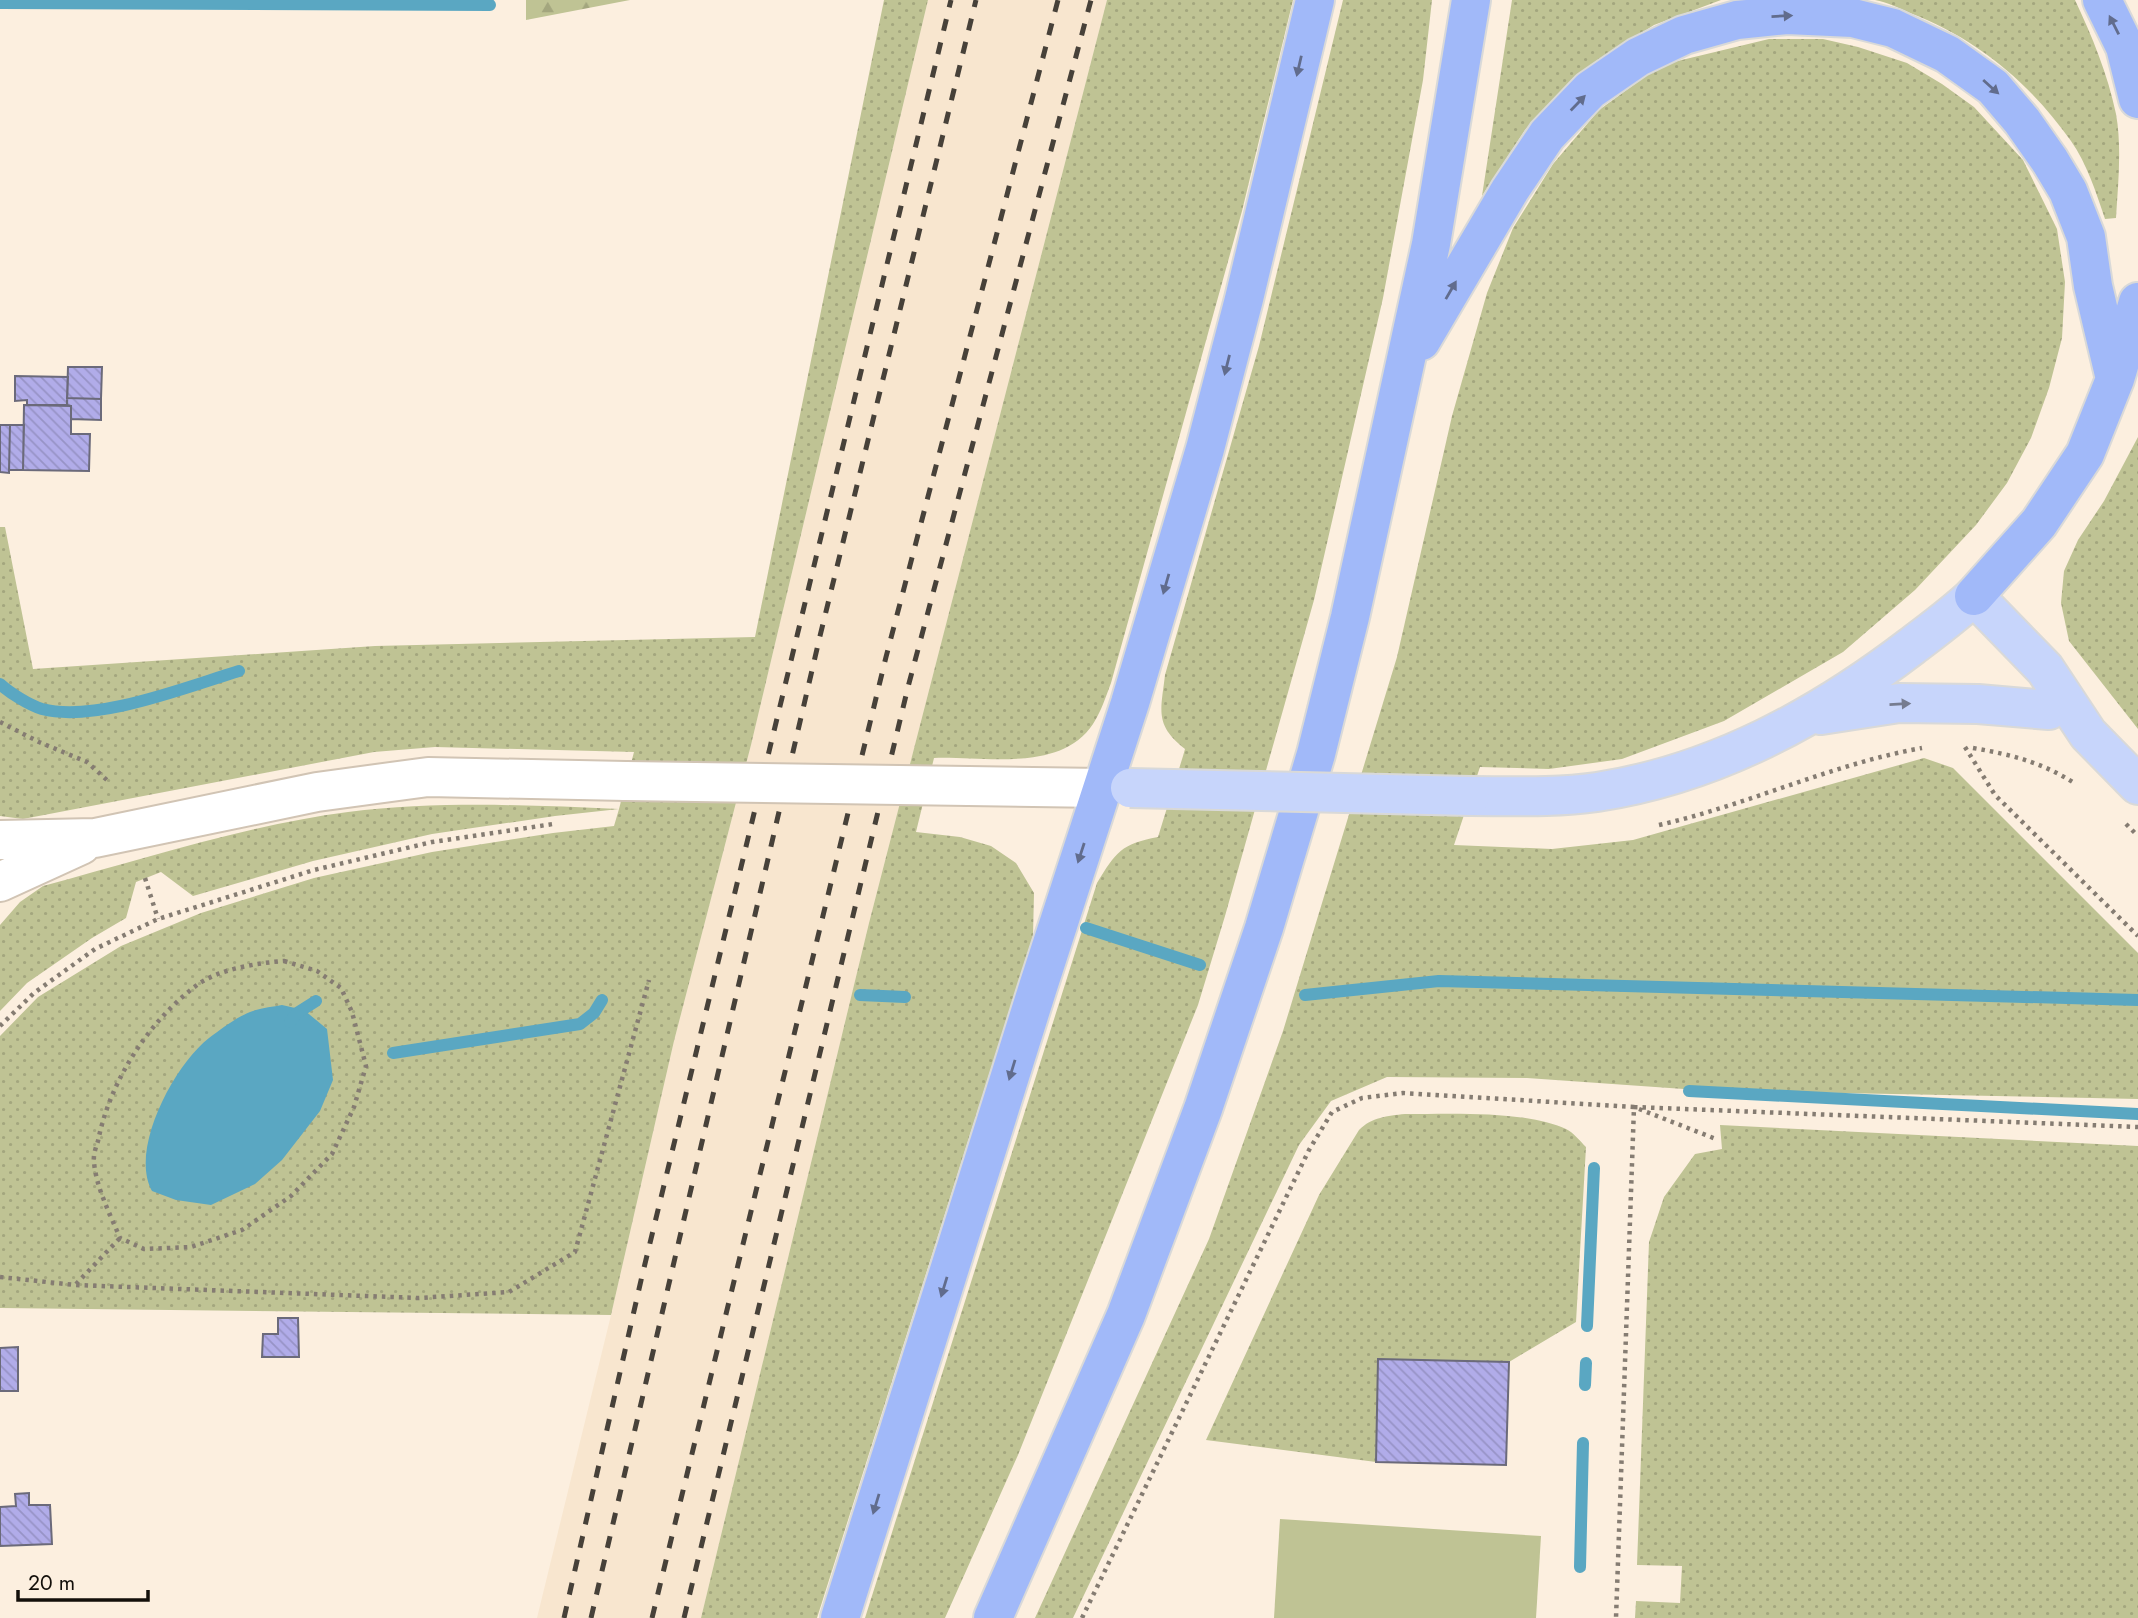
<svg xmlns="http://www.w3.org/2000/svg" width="2138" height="1618" font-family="Jost,sans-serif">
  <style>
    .built { fill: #f8e6cf }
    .grass { fill: url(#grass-dots) }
    .forest { fill: url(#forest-firs) }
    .garden { fill: #bfc394 }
    .water { fill: #5aa7c2 }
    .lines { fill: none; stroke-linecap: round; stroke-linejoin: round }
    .stream { stroke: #5aa7c2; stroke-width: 12 }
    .building { fill: url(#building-back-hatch); stroke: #6b6a7a; stroke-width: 2 }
    .minor-casing { stroke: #d1c4b4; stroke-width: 42 }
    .major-casing { stroke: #d9d9d8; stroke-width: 42 }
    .highway-casing { stroke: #d9d9d8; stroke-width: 42 }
    .path { stroke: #857c72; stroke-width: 4.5; stroke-dasharray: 3.5 5; stroke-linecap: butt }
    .minor { stroke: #fff; stroke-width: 38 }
    .major { stroke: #c7d5fb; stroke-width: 38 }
    .highway { stroke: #a1b9f9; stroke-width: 38 }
    .rail { stroke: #474139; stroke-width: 5; stroke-dasharray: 12 12; stroke-linecap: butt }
    .minor-bridge-casing { stroke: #d1c4b4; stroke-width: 42; stroke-linecap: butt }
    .major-bridge-casing { stroke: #d9d9d8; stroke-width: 42; stroke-linecap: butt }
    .minor-bridge { stroke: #fff; stroke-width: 38 }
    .major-bridge { stroke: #c7d5fb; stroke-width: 38 }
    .oneway { fill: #616c8d }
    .oneway2 { fill: #767c8f }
  </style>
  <defs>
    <pattern id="grass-dots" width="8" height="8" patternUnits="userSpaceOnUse" patternTransform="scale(1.75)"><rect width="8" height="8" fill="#bfc394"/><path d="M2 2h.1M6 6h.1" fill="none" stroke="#a3a67e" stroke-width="1.8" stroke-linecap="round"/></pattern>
    <pattern id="forest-firs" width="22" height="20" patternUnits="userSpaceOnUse" patternTransform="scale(1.75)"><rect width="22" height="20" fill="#bfc394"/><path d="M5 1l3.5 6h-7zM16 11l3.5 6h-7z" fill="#a3a67e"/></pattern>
    <pattern id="building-back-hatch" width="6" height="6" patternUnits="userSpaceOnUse" patternTransform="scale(1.75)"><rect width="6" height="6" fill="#b1ace9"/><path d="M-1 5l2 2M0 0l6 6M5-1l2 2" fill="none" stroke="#9793c6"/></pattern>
  </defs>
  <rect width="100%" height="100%" fill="#fcefdf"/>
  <!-- built -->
  <path class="built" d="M928 0H1107L869 923 701 1618H537L611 1315 674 1041 751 745Z"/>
  <!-- grass -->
  <path class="grass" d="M884 0H928L751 745 674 1041 611 1315 0 1308V1036L38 997 121 946 201 913 314 878 432 852 553 833 614 826 619 809 555 816 432 834 313 861 193 896 161 872 136 882 126 918 92 938 27 983 0 1011V925L20 902 43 886C141 860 247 825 348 812 438 801 528 805 619 809L634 752 435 747 374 752 23 819 0 816V527H5L33 669 375 646 755 637Z
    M1107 0H1293L1242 211 1111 683C1106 696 1101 712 1093 724 1061 773 983 756 934 758L916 832 960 837 991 846 1016 863 1034 893 1033 936 817 1618H701L869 923Z
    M1343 0H1432L1423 80 1383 298 1314 600 1225 916 1198 1005 1018 1455 945 1618H865L1097 883C1116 852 1121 844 1158 837L1183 756 1185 749C1154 725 1161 710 1165 675L1259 346Z
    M1512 0H1721L1654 25 1589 66 1525 130 1482 196Z
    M1875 0H2075C2092 36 2108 75 2116 114 2122 147 2118 185 2116 218L2105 219C2096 192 2087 164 2071 141 2030 83 1976 38 1910 13 1899 8 1887 2 1875 0Z
    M1769 39H1823L1858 47 1907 63 1942 84 1974 107 2023 160 2057 229 2065 282 2062 338 2049 388 2031 438 2007 483 1976 525 1915 590 1843 652 1724 721 1622 759 1549 769 1480 767 1454 845 1552 849 1633 840 1924 758 1953 768 2138 953V1099L1698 1090 1527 1078 1387 1077 1331 1101 1299 1145 1073 1618H1035L1209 1239 1283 1031 1397 657 1452 416 1487 293 1513 228 1553 164 1599 110 1661 65Z
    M2138 437V729L2069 641 2061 603 2064 571 2078 540 2104 501Z
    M1405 1114C1450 1114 1525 1110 1566 1129 1573 1132 1580 1141 1586 1147L1576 1322 1509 1362 1378 1359 1376 1462 1206 1440 1319 1195 1359 1130C1372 1117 1387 1116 1405 1114Z
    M1720 1125 2138 1146V1618H1635L1636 1601 1680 1603 1682 1566 1637 1565 1649 1242 1664 1197 1695 1154 1722 1149Z"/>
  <!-- forest -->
  <path class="forest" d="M526 0H630L526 20Z"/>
  <!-- garden -->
  <path class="garden" d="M1280 1519 1541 1536 1536 1618H1274Z"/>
  <!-- water -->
  <path class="water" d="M282 1005 304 1010 327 1029 333 1080 320 1111 282 1160 255 1184 211 1205 176 1200 152 1191C129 1150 174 1065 209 1038 221 1029 237 1017 250 1012 260 1008 272 1007 282 1005Z"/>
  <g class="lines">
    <!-- stream -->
    <path class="stream" d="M0 3 490 5
      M0 684C10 693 29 705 42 709 96 723 186 687 239 671
      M1086 928 1200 965
      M860 995 905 997
      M1305 995 1439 981 2138 1000
      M290 1022 297 1013 316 1001
      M393 1053 580 1024 594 1013 602 1000
      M1689 1091 2138 1114
      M1587 1326 1594 1168
      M1585 1385 1586 1363
      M1580 1567 1583 1443"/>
  </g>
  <!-- building -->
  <path class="building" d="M68 367H102L101 399 67 398Z
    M15 376 68 377 67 405H27V400L15 401Z
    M67 398 101 399V420L71 419V406L67 405Z
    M24 405 71 406V434H90L89 471 23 470Z
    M0 425H10L9 473 0 472Z
    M10 425H24L23 470H9Z
    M278 1318H298L299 1357H262L263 1334H278Z
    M18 1347V1391H0V1348Z
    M1378 1359 1509 1362 1506 1465 1376 1462Z
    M29 1493V1505H50L52 1544 0 1546V1507L16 1506 15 1494Z"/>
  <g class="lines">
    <defs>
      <path id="minor" d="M968 786 1102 788
        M0 840 95 838 317 792 428 777 626 781
        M0 882 81 845"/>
      <path id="major" d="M1821 715 1899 703 1978 704 2049 710
        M1470 796C1512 796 1555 798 1597 792 1715 774 1819 717 1912 646 1933 630 1955 614 1974 596L2045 669 2088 734 2138 785"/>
      <path id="highway" d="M2102 0 2125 47 2138 99
        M1421 341 1510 190 1547 135 1590 90 1638 57 1684 35 1737 20 1787 15 1853 18 1893 28 1947 54 1993 87 2022 121 2050 161 2068 191 2086 237 2093 286 2115 379
        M1974 596 2039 523 2085 454 2115 379 2138 302
        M840 1618 1038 987 1130 703 1205 449 1244 299 1315 0
        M993 1618 1126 1315 1203 1109 1264 928 1316 754 1350 617 1431 244 1471 0"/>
    </defs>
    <!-- minor casing -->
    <use href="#minor" class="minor-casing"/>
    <!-- major casing -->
    <use href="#major" class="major-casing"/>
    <!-- highway casing -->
    <use href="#highway" class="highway-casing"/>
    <!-- path -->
    <path class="path" d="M0 722 39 742 87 762 108 781
      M1965 747 1995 795 2138 936
      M1973 748C2013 755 2041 762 2076 784
      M2126 824 2138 836
      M1659 825C1748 805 1832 764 1922 748
      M145 878 158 919
      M284 961 317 971 341 988 352 1012 366 1066 354 1107 332 1154 291 1196 242 1230 191 1247 144 1249 120 1238C110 1214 96 1187 94 1162 93 1155 96 1147 98 1141 110 1081 148 1022 197 985 219 969 257 963 284 961Z
      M0 1026 34 993 95 949 158 919 314 870 432 842 553 824
      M1634 1107 2138 1127
      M1639 1109 1716 1139
      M0 1277 75 1285 419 1298 509 1292 575 1252 649 980
      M76 1284 120 1238
      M1082 1618 1309 1150 1332 1112 1362 1098 1403 1093 1634 1107 1616 1618"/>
    <!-- minor -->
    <use href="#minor" class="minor"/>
    <!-- major -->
    <use href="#major" class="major"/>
    <!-- highway -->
    <use href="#highway" class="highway"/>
    <!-- rail -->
    <path class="rail" d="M564 1618 642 1276 951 0
      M591 1618 820 636 976 0
      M652 1618 886 657 1058 0
      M684 1618 908 687 1091 0"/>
    <defs>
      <path id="minor-bridge" d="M626 781 968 786"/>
      <path id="major-bridge" d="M1130 788 1470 796"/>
    </defs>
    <!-- minor-bridge casing -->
    <use href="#minor-bridge" class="minor-bridge-casing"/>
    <!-- major-bridge casing -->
    <use href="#major-bridge" class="major-bridge-casing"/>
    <!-- minor-bridge -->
    <use href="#minor-bridge" class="minor-bridge"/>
    <!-- major-bridge -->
    <use href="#major-bridge" class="major-bridge"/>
  </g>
  <!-- one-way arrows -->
  <defs><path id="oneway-solid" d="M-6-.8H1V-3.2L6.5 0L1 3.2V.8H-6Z" transform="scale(1.75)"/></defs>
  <g class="oneway">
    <use href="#oneway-solid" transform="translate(1782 16) rotate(-3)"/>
    <use href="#oneway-solid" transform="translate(2114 25) rotate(-117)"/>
    <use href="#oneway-solid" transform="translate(1299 66) rotate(103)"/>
    <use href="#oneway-solid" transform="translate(1991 87) rotate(42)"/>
    <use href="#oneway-solid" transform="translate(1578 103) rotate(-46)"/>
    <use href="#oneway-solid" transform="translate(1451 290) rotate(-60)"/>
    <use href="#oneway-solid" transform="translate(1227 365) rotate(104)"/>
    <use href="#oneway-solid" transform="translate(1166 584) rotate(106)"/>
    <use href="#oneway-solid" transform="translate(1081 853) rotate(108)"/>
    <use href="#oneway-solid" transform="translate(1012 1070) rotate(107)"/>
    <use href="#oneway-solid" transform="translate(944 1287) rotate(107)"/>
    <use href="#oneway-solid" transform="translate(876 1504) rotate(107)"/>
  </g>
  <use class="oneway2" href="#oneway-solid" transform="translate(1900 704) rotate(-3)"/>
  <!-- scale -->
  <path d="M18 1590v10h130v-10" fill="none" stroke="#130f0a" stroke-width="3.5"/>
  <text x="28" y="1590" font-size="21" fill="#130f0a" stroke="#fcefdf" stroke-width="5" paint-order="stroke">20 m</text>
</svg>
